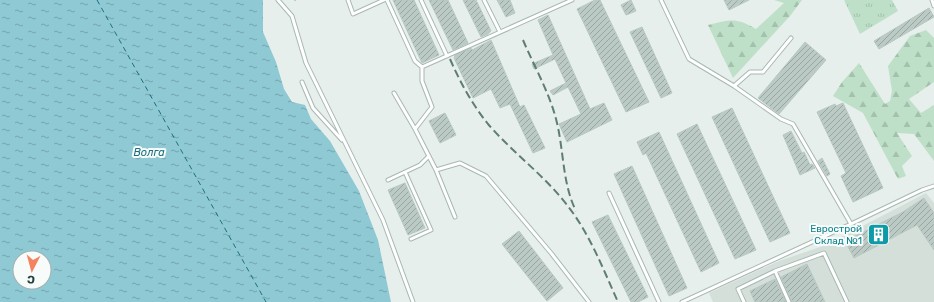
<svg xmlns="http://www.w3.org/2000/svg" width="934" height="302" font-family="Rubik,sans-serif">
  <style>
    .built { fill: #d4dfda }
    .grass { fill: url(#grass-tufts) }
    .forest { fill: url(#forest-firs) }
    .water { fill: url(#water-ripples); fill-rule: evenodd }
    .lines { fill: none; stroke-linecap: round; stroke-linejoin: round }
    .ferry { stroke: #1c6f80; stroke-width: 1; stroke-dasharray: 5 4; stroke-linecap: butt }
    .building { fill: url(#building-hatch); stroke: #b8c9c2 }
    .lane-casing { stroke: #a8b8b2; stroke-width: 5 }
    .path { stroke: #86b3a5; stroke-width: 1; stroke-dasharray: 2 3; stroke-linecap: butt }
    .lane { stroke: #fff; stroke-width: 3 }
    .rail { stroke: #5f7d75; stroke-width: 2; stroke-dasharray: 8 4; stroke-linecap: butt }
    .labels { text-anchor: middle; stroke-width: 4; stroke-linejoin: round; paint-order: stroke }
    .culture-label { font-size: 10px; fill: #0d838f; stroke: #f7fbf9; text-anchor: end }
    .water-label { font-size: 11px; font-style: italic; fill: #1c6f80; stroke: #f7fbf9 }
  </style>
  <defs>
    <pattern id="grass-tufts" width="24" height="20" patternUnits="userSpaceOnUse"><rect width="24" height="20" fill="#bfe0c8"/><path d="M3 7l-1-3M5 7V3M7 7l1-3M15 17l-1-3M17 17v-4M19 17l1-3" fill="none" stroke="#a4c1ad"/></pattern>
    <pattern id="forest-firs" width="22" height="20" patternUnits="userSpaceOnUse"><rect width="22" height="20" fill="#bfe0c8"/><path d="M5 1l3.5 6h-7zM16 11l3.5 6h-7z" fill="#a4c1ad"/></pattern>
    <pattern id="water-ripples" width="26" height="14" patternUnits="userSpaceOnUse"><rect width="26" height="14" fill="#8ec9d4"/><path d="M2 4q2-2 4 0t4 0M15 11q2-2 4 0t4 0" fill="none" stroke="#74a5ad"/></pattern>
    <pattern id="building-hatch" width="6" height="6" patternUnits="userSpaceOnUse"><rect width="6" height="6" fill="#bbcac4"/><path d="M-1 1l2-2M0 6l6-6M5 7l2-2" fill="none" stroke="#98a6a0"/></pattern>
  </defs>
  <rect width="100%" height="100%" fill="#e6efeb"/>
  <!-- built -->
  <path class="built" d="M926 193 934 203V302H713L709 293 779 261 826 245Z"/>
  <!-- grass -->
  <path class="grass" d="M844 0H892L898 11 860 34Z"/>
  <!-- forest -->
  <path class="forest" d="M774 0H802L790 16 733 78 708 25C730 20 735 17 756 29L784 3Z
    M926 30 934 38V82L909 99 921 113 934 105V161L914 134 897 133 912 156 902 166 906 176 898 179 863 113 833 96 842 82 859 63 885 104 890 101 892 91 888 66 910 36Z"/>
  <!-- water -->
  <path class="water" d="M0 0H263V32L276 62 284 89 292 102 305 105 311 119 330 141 359 191 378 240 391 302H0ZM20 258H44V282H20Z"/>
  <g class="lines">
    <!-- ferry -->
    <path class="ferry" d="M97 0 266 302"/>
  </g>
  <!-- building -->
  <path class="building" d="M393 0H414L439 55 422 63Z
    M429 0H448L468 43 453 50Z
    M463 0H476L491 31 488 34 481 37Z
    M497 0H510L515 13 506 17Z
    M595 0H600L649 102 626 112 577 9Z
    M631 0 636 11 626 15 621 5Z
    M724 0H749L729 10Z
    M929 8 934 17 879 49 874 41Z
    M548 15 590 109 604 103 612 120 567 142 559 124 581 114 568 87 553 95 550 91 566 83 555 59 534 69 532 64 553 55 538 20Z
    M642 27 672 93 661 98 630 32Z
    M491 40 520 107 524 105 545 148 533 153 510 104 500 108 491 89 473 98 454 58 455 55 471 48 472 50Z
    M805 42 826 60 779 114 758 98Z
    M843 103 883 188 853 202 841 176 846 173 817 112 835 104 836 106Z
    M732 108 790 233 770 242 712 117Z
    M445 113 456 135 440 143 429 121Z
    M697 124 756 250 735 259 677 134Z
    M791 131 802 153 804 152 810 165 812 164 815 168 800 175 783 135Z
    M659 132 719 263 701 272 646 153 643 155 637 142Z
    M822 158 830 174 827 176 818 161Z
    M632 166 687 288 669 296 614 174Z
    M405 183 425 228 408 235 388 190Z
    M924 198 934 213V250L917 225 854 258 845 241 903 212Z
    M608 215 648 297 638 302H631L592 222Z
    M519 231 563 288 547 301 502 244Z
    M807 264 825 302H792L781 277Z
    M775 279 786 302H755L750 291Z"/>
  <g class="lines">
    <defs>
      <path id="lane" d="M278 0 292 16 306 63 383 220 413 302
        M348 0 353 14 384 0
        M387 0 415 61 422 67
        M421 0 447 56
        M484 0 500 32
        M572 0 422 67V81L432 107 415 129 436 170 460 163 486 176 551 253 589 302
        M661 0 689 59 734 86 781 119 793 124 851 224 922 190 934 186
        M932 0 934 6
        M302 82 313 108 342 140
        M734 86 750 72H763L791 38
        M394 93 415 129
        M436 170 455 217
        M405 172 431 230 411 239
        M388 180 420 165 429 156
        M609 193 659 302
        M775 271 789 302
        M682 302 851 224
        M744 302 738 289 775 271 824 253 847 302"/>
    </defs>
    <!-- lane casing -->
    <use href="#lane" class="lane-casing"/>
    <!-- path -->
    <path class="path" d="M295 0V1"/>
    <!-- lane -->
    <use href="#lane" class="lane"/>
    <!-- rail -->
    <path class="rail" d="M523 40C534 66 549 92 556 119 564 149 562 183 576 211
      M450 59C460 82 472 104 488 124 513 153 544 175 567 205 590 234 603 269 618 302"/>
  </g>
  <!-- icons -->
  <defs>
    <symbol id="building-square" viewBox="-11 -11 22 22"><rect x="-9" y="-9" width="18" height="18" rx="4" fill="#0f9aa8" stroke="#f7fbf9"/><path d="M-4-6H4V6H1V3H-1V6H-4ZM-2.5-4.3h1.7v1.8h-1.7ZM.8-4.3h1.7v1.8H.8ZM-2.5-1h1.7V.8h-1.7ZM.8-1h1.7V.8H.8Z" fill="#fff"/></symbol>
  </defs>
  <g fill-rule="evenodd">
    <use href="#building-square" x="866" y="222" width="25" height="25"/>
  </g>
  <g class="labels">
    <!-- culture labels -->
    <g class="culture-label">
      <text x="862" y="232">Еврострой<tspan x="862" dy="12">Склад №1</tspan></text>
    </g>
    <!-- water labels -->
    <g class="water-label">
      <text x="149" y="156">Волга</text>
    </g>
  </g>
  <!-- north arrow -->
  <g transform="translate(32 270) rotate(186)"><circle r="19" fill="#f7fbf9" stroke="#a3b1ad"/>
  <path d="M0-3L7 15L0 10L-7 15Z" fill="#f4845f"/>
  <text y="-6" font-size="11" font-weight="bold" text-anchor="middle" fill="#24423a">С</text>
  </g>
</svg>
